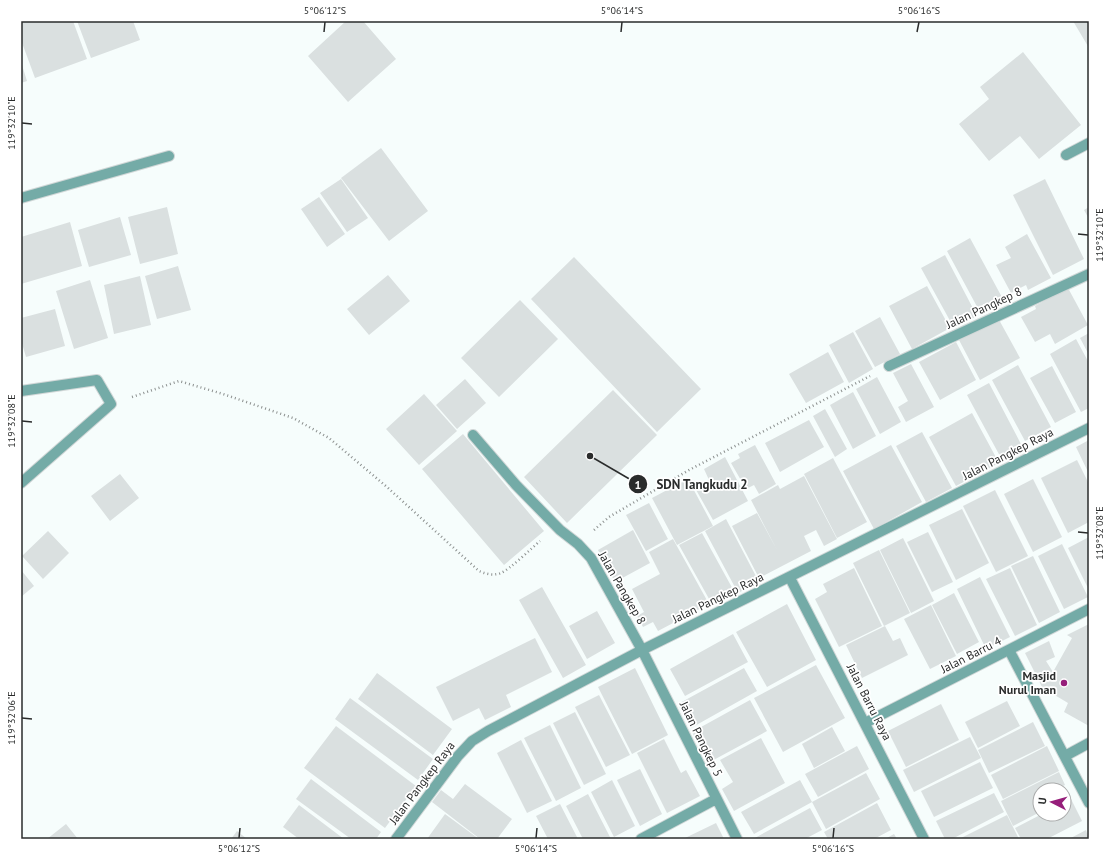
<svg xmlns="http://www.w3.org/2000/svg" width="1110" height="860" font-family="'PT Sans',sans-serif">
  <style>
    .building { fill: #dae0e0 }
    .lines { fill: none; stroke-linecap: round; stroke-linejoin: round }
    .minor-casing { stroke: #d1d7d7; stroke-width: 12 }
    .path { stroke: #8c908f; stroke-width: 2.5; stroke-dasharray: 1 3; stroke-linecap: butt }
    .minor { stroke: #74aba7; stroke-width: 10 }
    .ticks { fill: none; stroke: #2a2c2c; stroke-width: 1.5 }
    .poi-dot { fill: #961e7a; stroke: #fff; stroke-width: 1.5 }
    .labels { text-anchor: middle; stroke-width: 3.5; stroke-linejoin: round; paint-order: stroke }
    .street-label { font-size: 12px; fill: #2a2c2c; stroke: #fff }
    .poi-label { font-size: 12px; font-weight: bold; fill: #2a2c2c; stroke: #fff; text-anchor: end }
    .leader { fill: none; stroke: #2a2c2c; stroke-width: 1.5 }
    .callout-dot { fill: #2a2c2c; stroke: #fff; stroke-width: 1.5 }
    .mark-label { font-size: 12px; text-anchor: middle; font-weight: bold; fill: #fff }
    .callout-label { font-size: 13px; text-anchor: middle; font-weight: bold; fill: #2a2c2c; stroke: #fff; stroke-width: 3.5; stroke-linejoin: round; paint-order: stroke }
    .neatline { fill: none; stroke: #2a2c2c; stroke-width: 1.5 }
    .ticks-label { font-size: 10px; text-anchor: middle; fill: #2a2c2c }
  </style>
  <rect width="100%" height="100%" fill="#f6fdfc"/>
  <!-- building -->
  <path class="building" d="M21 21H73L87 59 35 78 21 40Z
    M77 21H133L140 40 91 58Z
    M346 21H363L396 59 348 102 308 56Z
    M1073 21H1089V48Z
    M1023 52 1081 125 1039 159 1020 136 989 161 959 124 989 99 980 87Z
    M21 62 27 81 21 83Z
    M381 148 428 211 389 241 341 178Z
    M341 179 368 218 347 232 320 193Z
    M1045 179 1084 259 1053 275 1013 195Z
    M319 197 345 234 327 247 301 209Z
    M167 207 178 254 140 264 128 217Z
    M1089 207V219L1084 210Z
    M120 217 131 255 89 267 78 230Z
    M70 222 82 266 21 284V237Z
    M1027 234 1051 278 1028 290 1026 285 1011 293 996 265 1011 258 1005 247Z
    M970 238 1004 301 981 314 947 251Z
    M945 255 977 316 954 328 921 268Z
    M574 257 701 389 657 432 531 299Z
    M178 266 191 310 157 319 145 276Z
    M388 275 410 301 369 335 347 309Z
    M140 276 151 325 114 334 104 285Z
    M90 280 108 338 74 349 56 291Z
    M927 286 950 328 912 349 889 306Z
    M1068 288 1088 325 1055 344 1050 334 1035 342 1021 317 1036 309 1035 306Z
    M520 300 558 339 499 397 461 358Z
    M55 309 65 346 26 357 21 340V318Z
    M880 317 900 354 875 367 855 331Z
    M998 318 1020 358 980 380 959 340Z
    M853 332 873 369 849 383 829 345Z
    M1089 333V355L1080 338Z
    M1076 339 1089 363V408L1081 412 1050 354Z
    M956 342 976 380 940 400 919 362Z
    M828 352 844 382 806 403 789 374Z
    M911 364 934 407 906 422 898 407 908 401 893 373Z
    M1018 365 1051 427 1025 441 992 380Z
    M1052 366 1076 412 1055 423 1030 378Z
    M877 377 901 422 880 434 856 389Z
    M465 379 486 403 457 429 436 405Z
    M989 383 1022 446 1001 458 967 395Z
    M613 390 657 435 567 523 524 477Z
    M853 392 876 436 853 449 830 405Z
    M424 394 457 431 419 465 386 429Z
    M825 409 847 449 835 457 813 416Z
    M972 413 999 463 956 486 929 437Z
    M809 420 824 447 780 472 765 443Z
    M922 432 952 488 926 502 896 446Z
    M463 434 544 531 504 565 422 469Z
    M1089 440V474L1076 447Z
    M755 445 776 484 759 494 754 485 746 489 731 463 740 458 738 454Z
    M891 445 922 502 874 529 843 471Z
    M725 457 748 501 713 520 695 488 709 480 704 469Z
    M833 458 867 522 837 538 804 474Z
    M1077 460 1089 484V522L1068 533 1041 478Z
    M120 474 139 498 110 521 91 496Z
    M804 476 837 539 824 546 816 530 804 536 811 551 759 578 732 526 757 513 777 550 751 500 778 485 780 489Z
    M688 479 713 526 677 545 652 498Z
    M1033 479 1062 537 1033 552 1004 494Z
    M995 490 1028 556 996 572 963 506Z
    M649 503 668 539 646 551 626 515Z
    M962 509 989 563 956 580 929 525Z
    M726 519 759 582 738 593 705 531Z
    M633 530 650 563 615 582 598 550Z
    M48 531 69 553 43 579 22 556Z
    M928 532 953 582 932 592 907 542Z
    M702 533 735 593 713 606 679 545Z
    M1089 537V590L1068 548Z
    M903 538 934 601 911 613 880 550Z
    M673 539 709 604 658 631 653 622 643 627 637 616 644 612 632 589 660 574 649 552Z
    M1062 544 1088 597 1064 609 1038 556Z
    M879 550 910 613 884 626 853 563Z
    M1033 556 1060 612 1039 623 1011 566Z
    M854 568 882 626 839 647 815 599 827 592 823 584Z
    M1010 568 1037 625 1015 636 986 579Z
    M21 570 34 586 21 597Z
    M980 577 1010 637 986 649 957 589Z
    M542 587 586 665 563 678 519 600Z
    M954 593 979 642 957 654 932 605Z
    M787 604 816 660 767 687 736 632Z
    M931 605 956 656 930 669 904 619Z
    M597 611 615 643 587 659 569 626Z
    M1089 624V726L1064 712 1068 703 1053 694 1045 693 1025 653 1049 641 1055 657 1046 661 1053 672 1072 638 1067 635Z
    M885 626 893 641 900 638 908 655 862 678 846 645Z
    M733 634 748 662 685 696 670 669Z
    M535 638 552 672 506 695 511 707 485 720 479 708 453 721 436 687Z
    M816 665 845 718 783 752 754 698Z
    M635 668 668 735 632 754 598 687Z
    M744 668 757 691 691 728 678 704Z
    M377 673 452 729 433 755 358 699Z
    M599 695 630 755 606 767 575 707Z
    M350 698 433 759 418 780 335 719Z
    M750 700 767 731 708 763 692 732Z
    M1007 701 1020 726 978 748 965 722Z
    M941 704 959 740 906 767 888 731Z
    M575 712 606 774 584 785 553 723Z
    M1033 722 1045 746 989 773 978 750Z
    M550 725 581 788 556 801 524 738Z
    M336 726 416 786 385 828 304 768Z
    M832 727 845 751 814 768 802 744Z
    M970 737 981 758 914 792 903 770Z
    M761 738 785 783 734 811 722 789 733 782 720 760Z
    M664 739 681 773 686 770 700 796 667 813 637 753Z
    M521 740 552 801 527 813 497 753Z
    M857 746 869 769 818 797 805 774Z
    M1047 746 1059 771 1003 799 991 775Z
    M980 762 993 788 934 817 921 791Z
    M640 769 662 814 640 826 617 780Z
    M1059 772 1065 785 1056 790H1040V812L1013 826 1001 801Z
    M866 773 880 799 826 829 812 802Z
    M311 779 381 832 376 839H351L296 799Z
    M612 780 635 826 614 837 591 792Z
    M800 780 812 802 754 834 741 812Z
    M465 784 512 819 497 839H480L432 802 441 790 453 799Z
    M994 793 1004 812 952 839H945L936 821Z
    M588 794 611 839H583L566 806Z
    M1071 799 1082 821 1047 839H1021L1015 828 1042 814H1064V803Z
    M877 803 891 830 874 839H828L824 832Z
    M560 804 578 839H548L536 816Z
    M299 805 344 839H299L283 827Z
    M810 808 822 830 805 839H753Z
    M445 814 479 839H427Z
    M1007 815 1019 839H959Z
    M716 823 724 839H683Z
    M66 824 78 839H47Z
    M1086 830 1089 839H1069Z
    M237 831 247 839H231Z
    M894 834 897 839H885Z"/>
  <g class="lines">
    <defs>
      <path id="minor" d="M1066 155 1089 143
        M21 198 169 156
        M889 366 1089 274
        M21 391 97 380 111 404 21 483
        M473 435 516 485 560 530 578 544 591 558 642 650 737 839
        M790 578 924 839
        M1009 650 1089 803
        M865 723 1089 609
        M1065 756 1089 743
        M396 839 458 756 472 741 488 731 642 650 1089 428
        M641 839 716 799"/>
    </defs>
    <!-- minor casing -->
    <use href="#minor" class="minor-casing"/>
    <!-- path -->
    <path class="path" d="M132 397 179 381 223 394 293 418 329 438 387 487 479 571C486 574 493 576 501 573 509 570 532 548 540 541
      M594 530 609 517 689 470 870 376"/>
    <!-- minor -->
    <use href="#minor" class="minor"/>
  </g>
  <!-- ticks -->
  <path class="ticks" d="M324 32 325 22M621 32 622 22M917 32 919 22M22 123 32 124M1078 234 1088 235M22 421 32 422M1078 532 1088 533M22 718 32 719M239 838 240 828M536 838 537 828M833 838 834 828"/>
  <!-- markers -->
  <circle class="poi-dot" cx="1064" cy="683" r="4"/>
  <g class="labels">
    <!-- street labels -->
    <g class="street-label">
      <text transform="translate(984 308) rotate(-25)" y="4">Jalan Pangkep 8</text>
      <text transform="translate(1008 454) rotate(-27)" y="4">Jalan Pangkep Raya</text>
      <text transform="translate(622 588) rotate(60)" y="4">Jalan Pangkep 8</text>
      <text transform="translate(718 598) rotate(-26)" y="4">Jalan Pangkep Raya</text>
      <text transform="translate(971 655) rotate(-27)" y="4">Jalan Barru 4</text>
      <text transform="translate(869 702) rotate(63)" y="4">Jalan Barru Raya</text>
      <text transform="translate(701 739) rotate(64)" y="4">Jalan Pangkep 5</text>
      <text transform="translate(422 783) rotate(-53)" y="4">Jalan Pangkep Raya</text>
    </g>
    <!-- poi labels -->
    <g class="poi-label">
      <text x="1056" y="680">Masjid<tspan x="1056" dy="14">Nurul Iman</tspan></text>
    </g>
  </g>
  <!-- callouts -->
  <path class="leader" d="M590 456L638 484"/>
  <g class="callout-dot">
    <circle cx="590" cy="456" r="4"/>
    <circle cx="638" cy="484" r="10"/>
  </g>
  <g class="mark-label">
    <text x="638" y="489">1</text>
  </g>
  <g class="callout-label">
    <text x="702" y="489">SDN Tangkudu 2</text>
  </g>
  <!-- border -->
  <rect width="1110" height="860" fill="none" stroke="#ffffff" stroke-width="44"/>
  <!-- north arrow -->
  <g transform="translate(1052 802) rotate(276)"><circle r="19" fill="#ffffff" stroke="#aaabab"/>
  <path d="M0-3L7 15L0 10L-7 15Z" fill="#961e7a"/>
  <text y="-6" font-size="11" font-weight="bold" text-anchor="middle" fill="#2a2c2c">U</text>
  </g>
  <rect x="22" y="22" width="1066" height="816" class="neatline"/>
  <g class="ticks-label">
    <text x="325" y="14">5°06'12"S</text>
    <text x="622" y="14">5°06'14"S</text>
    <text x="919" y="14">5°06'16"S</text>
    <text transform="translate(11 123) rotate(-90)" y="4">119°32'10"E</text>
    <text transform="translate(1099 235) rotate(-90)" y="4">119°32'10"E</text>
    <text transform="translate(11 421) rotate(-90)" y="4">119°32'08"E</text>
    <text transform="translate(1099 533) rotate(-90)" y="4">119°32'08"E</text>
    <text transform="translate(11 718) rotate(-90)" y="4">119°32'06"E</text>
    <text x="239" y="852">5°06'12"S</text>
    <text x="536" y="852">5°06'14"S</text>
    <text x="833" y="852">5°06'16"S</text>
  </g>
</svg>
